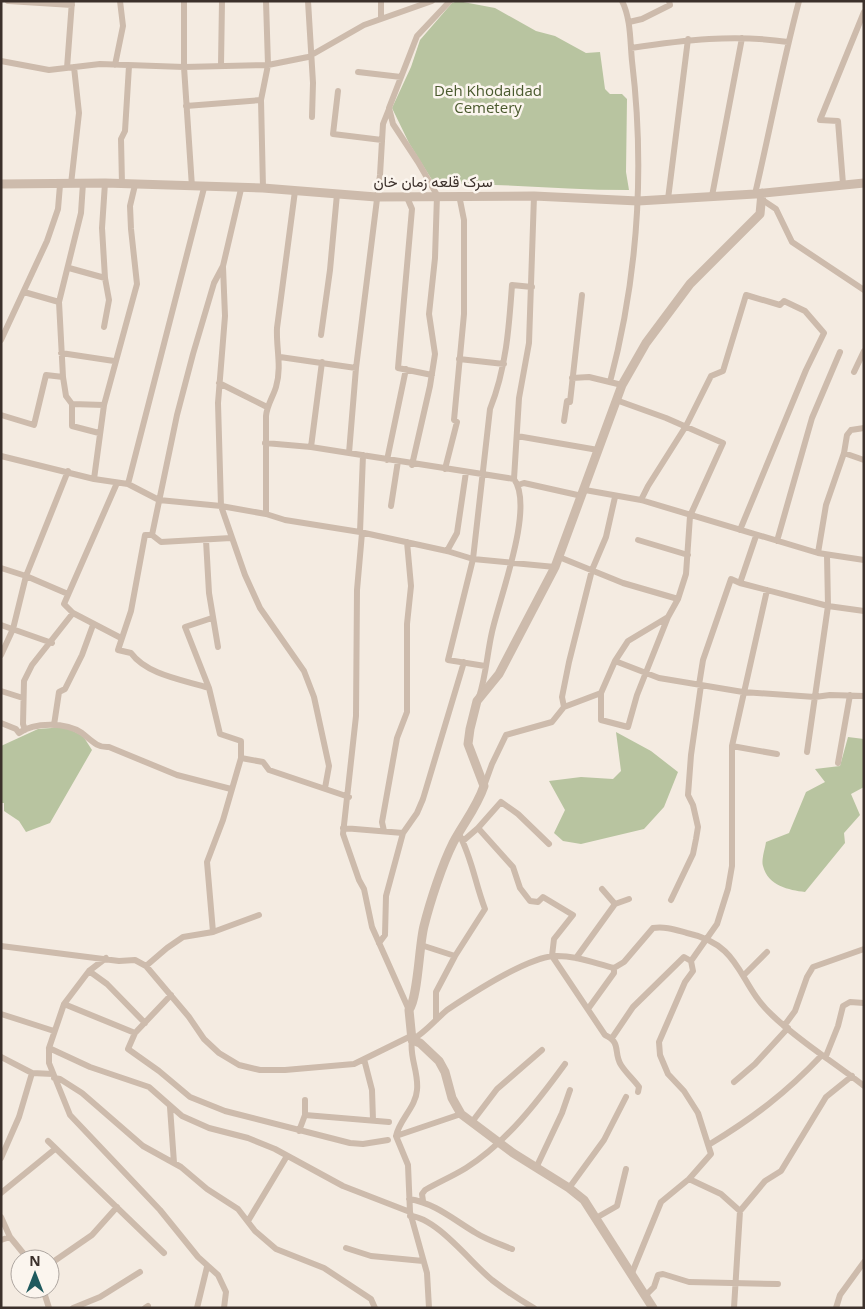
<svg xmlns="http://www.w3.org/2000/svg" width="865" height="1309" font-family="'Open Sans',Vazirmatn,sans-serif">
  <style>
    .green { fill: #b8c4a0 }
    .lines { fill: none; stroke-linecap: round; stroke-linejoin: round }
    .minor { stroke: #cdbbac; stroke-width: 6 }
    .tertiary { stroke: #cdbbac; stroke-width: 9 }
    .labels { text-anchor: middle; stroke-width: 5; stroke-linejoin: round; paint-order: stroke }
    .park-label { font-size: 15px; fill: #4a5a2e; stroke: #fbf5ee }
    .street-label { font-size: 15px; fill: #3b302b; stroke: #fbf5ee }
  </style>
  <rect width="100%" height="100%" fill="#f4ebe1"/>
  <!-- green -->
  <path class="green" d="M458 1 495 8 536 31 555 36 586 53 600 52 605 89 610 94H622L627 99 626 172 629 190C565 190 502 183 438 184L432 180 409 143 392 108 411 67 420 40 452 3Z
    M65 727 83 736 92 750 50 823 26 832 19 821 4 811V803H1V746L38 729Z
    M616 732 651 751 678 772 664 807 644 829 581 844 563 841 554 833 565 810 549 781 581 777 613 779 621 771Z
    M848 737 864 739V787L851 794 860 815 844 833 845 843 805 892C789 890 768 886 763 866 761 860 765 849 766 842L789 833 806 792 825 782 815 769 840 766Z"/>
  <g class="lines">
    <!-- minor -->
    <path class="minor" d="M8 1 72 5
      M184 1V67L192 187
      M308 1 313 83 312 117
      M381 1V18
      M629 22 642 19 670 5 669 1
      M631 48C684 40 734 34 788 42
      M1 61 49 70 100 64 184 67 268 65 308 57 364 25 432 1
      M115 65 123 26 120 1
      M221 65 222 1
      M67 68 72 1
      M358 72 401 77
      M338 91 333 134 382 140
      M186 106 261 100
      M83 183 81 213 59 302 63 377 66 396 72 404V426L99 433
      M71 184 79 113 74 67
      M122 184 121 139 125 131 129 66
      M843 184 838 121 820 120 864 12
      M263 188 261 100 268 65 266 1
      M755 194C770 130 782 65 799 1
      M406 195 412 209 398 368 432 375
      M712 196 742 38
      M668 199 688 39
      M761 199 776 209 792 242 864 290
      M223 267 225 316 218 403 221 506 245 575 260 608 304 671 314 697 329 766 325 788
      M69 268 105 278
      M24 292 59 302
      M104 327 109 300 105 278 102 228 105 183
      M321 335 330 270 337 194
      M1 340 47 241 58 209 60 185
      M61 353 114 361
      M280 357 356 368
      M459 359 504 364
      M854 372 864 351
      M572 378 589 377 622 385
      M610 382C638 276 645 169 632 61 630 41 631 19 622 1
      M219 383 267 407
      M72 404 104 405
      M1 415 34 425 46 375 63 377
      M564 421 567 401 570 402 582 295
      M517 436 598 450
      M265 443 311 447 514 479
      M311 447 322 362
      M349 453 356 368 380 175 383 124 389 109
      M844 453 864 460
      M1 456 94 479 128 484 159 500 221 506 266 514 285 520 360 532 447 551 473 559 555 567
      M387 460 406 369
      M412 465 430 386 435 354 429 314 435 258 437 195 418 162 393 124 389 108 417 36 450 1
      M445 469 457 422 454 420 464 314V220L459 195
      M94 479 104 405 137 284 131 229 130 206 135 185
      M117 483 64 604 73 613 121 638
      M128 484 204 188
      M518 485 524 483 582 496
      M585 490 641 500 818 553 864 560
      M641 500 648 486 686 426 711 376 723 371 746 295 780 305 784 301 805 311 824 333 806 370 740 530
      M391 506 398 461
      M266 514V416C267 405 273 397 276 387 282 367 276 348 277 328L295 191
      M360 532 363 455
      M362 533 357 590 356 716 343 834 359 880 364 889 372 927 409 1010
      M152 535 161 542 231 538
      M756 536 740 583 828 606 864 611
      M206 540 209 593 218 647
      M638 540 688 555
      M777 541 812 418 840 352
      M447 551 457 533 466 472
      M818 553 826 505 844 453 847 435 851 430 864 428
      M559 557 623 583 678 599
      M1 568 26 576 68 594
      M212 618 185 627 209 688 220 734 241 741V758L223 820 207 862 213 932
      M1 625 52 643
      M1 655 13 629 26 576 68 471
      M615 661 659 678 743 692 815 697 830 695 864 696
      M485 666 448 660 473 559 490 409C506 369 509 328 512 285L532 287
      M699 685 703 660 731 579 740 583
      M209 688C184 680 147 675 131 653L118 650 131 611 145 535H152L177 415 193 354 214 283 223 266 241 189
      M1 691 23 698
      M601 693V720L628 727 637 695 668 617
      M479 697C486 676 487 654 492 632 499 599 535 507 514 479L519 398 529 343 534 196
      M564 707 562 697 569 662 592 570 606 537 615 497
      M1 723 16 729 19 733C34 722 66 722 82 733 91 740 97 748 109 747L177 775 231 789
      M54 725 59 692 65 689 82 655 93 625
      M25 730 23 724 24 681 32 665 73 613
      M732 746 777 754
      M807 752 828 606 827 555
      M241 758 263 762 269 770 349 797
      M838 763 850 695
      M484 786 492 764 506 735 552 722 564 707 601 693 615 661 628 641 668 617 678 599 686 574 690 516 723 443 666 418 616 400
      M343 828 403 833
      M478 828 513 867 520 888 530 901 538 902 543 897 573 915 554 939 552 956 605 1035C622 1043 613 1052 621 1065 626 1073 634 1080 639 1087L638 1092
      M384 831 382 822 397 738 407 712V624L411 586 407 542
      M463 841 478 828 501 802 518 814 549 844
      M602 889 615 904
      M671 900 693 854 696 839 698 827 693 805 688 795 691 755 701 685
      M379 943 385 935 386 896 403 833 417 813 423 799 464 662
      M421 945 455 956 485 909C475 883 472 858 459 834
      M1 946 119 961 135 960 146 966 189 1017 204 1039 219 1053 239 1065 260 1070H285L354 1064 413 1035
      M106 958 89 971 64 1004 49 1048V1063L70 1115 160 1210 198 1257 218 1275 226 1292 224 1308
      M576 958 615 904 629 899
      M146 966 167 948 183 937 213 932 259 915
      M89 971 107 984 145 1023
      M744 975 767 952
      M171 995 135 1033 128 1049 159 1071 190 1097 225 1111 350 1143 363 1144 388 1140
      M64 1004 135 1033
      M588 1009 614 973V968
      M1 1014 54 1031
      M436 1020V992L455 956
      M784 1026 795 1011 807 977 813 967 864 949
      M612 1038 633 1007 684 957 691 961
      M49 1048 90 1067 149 1087 182 1116 209 1128 248 1138 275 1149 343 1186 410 1212
      M1 1057 32 1073 53 1074
      M364 1059 372 1090 373 1120
      M54 1078 60 1079 82 1093 143 1146 181 1167 207 1189 238 1209 255 1231 276 1249 324 1268 371 1299 375 1308
      M734 1082 755 1064 788 1028
      M170 1107 174 1163
      M305 1115 389 1122
      M472 1122 497 1089 542 1050
      M299 1131 305 1115V1100
      M396 1136 461 1114
      M48 1141 164 1253
      M710 1144C753 1118 786 1093 821 1056H826L838 1026 843 1006 850 1002 864 1003
      M1 1158 19 1117 32 1073
      M536 1168 562 1113 570 1090
      M689 1179 721 1194 740 1211
      M569 1188 604 1140 626 1097
      M1 1193 55 1149
      M409 1199C435 1203 454 1220 476 1233 487 1240 500 1244 512 1249
      M423 1201 422 1194 425 1190C439 1182 453 1176 466 1168 506 1143 538 1101 565 1064
      M410 1216C436 1217 471 1263 492 1280 505 1290 520 1300 534 1308
      M1 1217 10 1237 28 1259
      M596 1218 617 1206 626 1169
      M248 1221 287 1156
      M1 1240 10 1237
      M346 1248 371 1256 423 1261
      M50 1264 92 1235 117 1207
      M632 1273 661 1202 689 1179 711 1154 698 1113 684 1091 668 1074 660 1055 659 1042 685 982 693 971 691 961 717 924 728 889 732 866V746L767 590
      M43 1289 49 1308
      M645 1296 654 1287 658 1275 663 1274 689 1282 778 1284
      M73 1308 100 1297 140 1272
      M145 1308 148 1306
      M197 1308 207 1267
      M429 1308 427 1273 410 1212 408 1165 396 1136C399 1120 416 1107 417 1090 419 1073 409 1056 412 1040 426 1032 435 1020 447 1010 471 994 526 958 554 956 574 955 594 963 614 968L624 962 653 928C665 926 676 930 687 933 743 945 737 983 772 1015 800 1042 834 1062 864 1086
      M734 1308 740 1211 765 1181 781 1171 826 1097 852 1076
      M836 1308 840 1295 864 1262"/>
    <!-- tertiary -->
    <path class="tertiary" d="M1 184 105 183 263 188 376 197 534 196 638 201 755 194 864 183
      M653 1308 584 1200 569 1188 513 1153 461 1114 452 1098 445 1072 439 1061 420 1043 412 1040 409 1010C418 998 419 945 424 926 430 902 442 865 453 843 463 824 477 807 484 786L468 744 470 729 477 701 499 674 555 567 622 385 646 343 690 284 760 214 762 193"/>
  </g>
  <g class="labels">
    <!-- park labels -->
    <g class="park-label">
      <text x="488" y="96">Deh Khodaidad<tspan x="488" dy="17">Cemetery</tspan></text>
    </g>
    <!-- street labels -->
    <g class="street-label">
      <text x="433" y="187">سرک قلعه زمان خان</text>
    </g>
  </g>
  <!-- border -->
  <rect width="865" height="1309" fill="none" stroke="#3b302b" stroke-width="5"/>
  <!-- north arrow -->
  <g transform="translate(35 1274)"><circle r="24" fill="#fbf5ee" stroke="#aea6a0"/>
  <path d="M0-4L9 19L0 12L-9 19Z" fill="#1f5a5e"/>
  <text y="-8" font-size="14" font-weight="bold" text-anchor="middle" fill="#3b302b">N</text>
  </g>
</svg>
